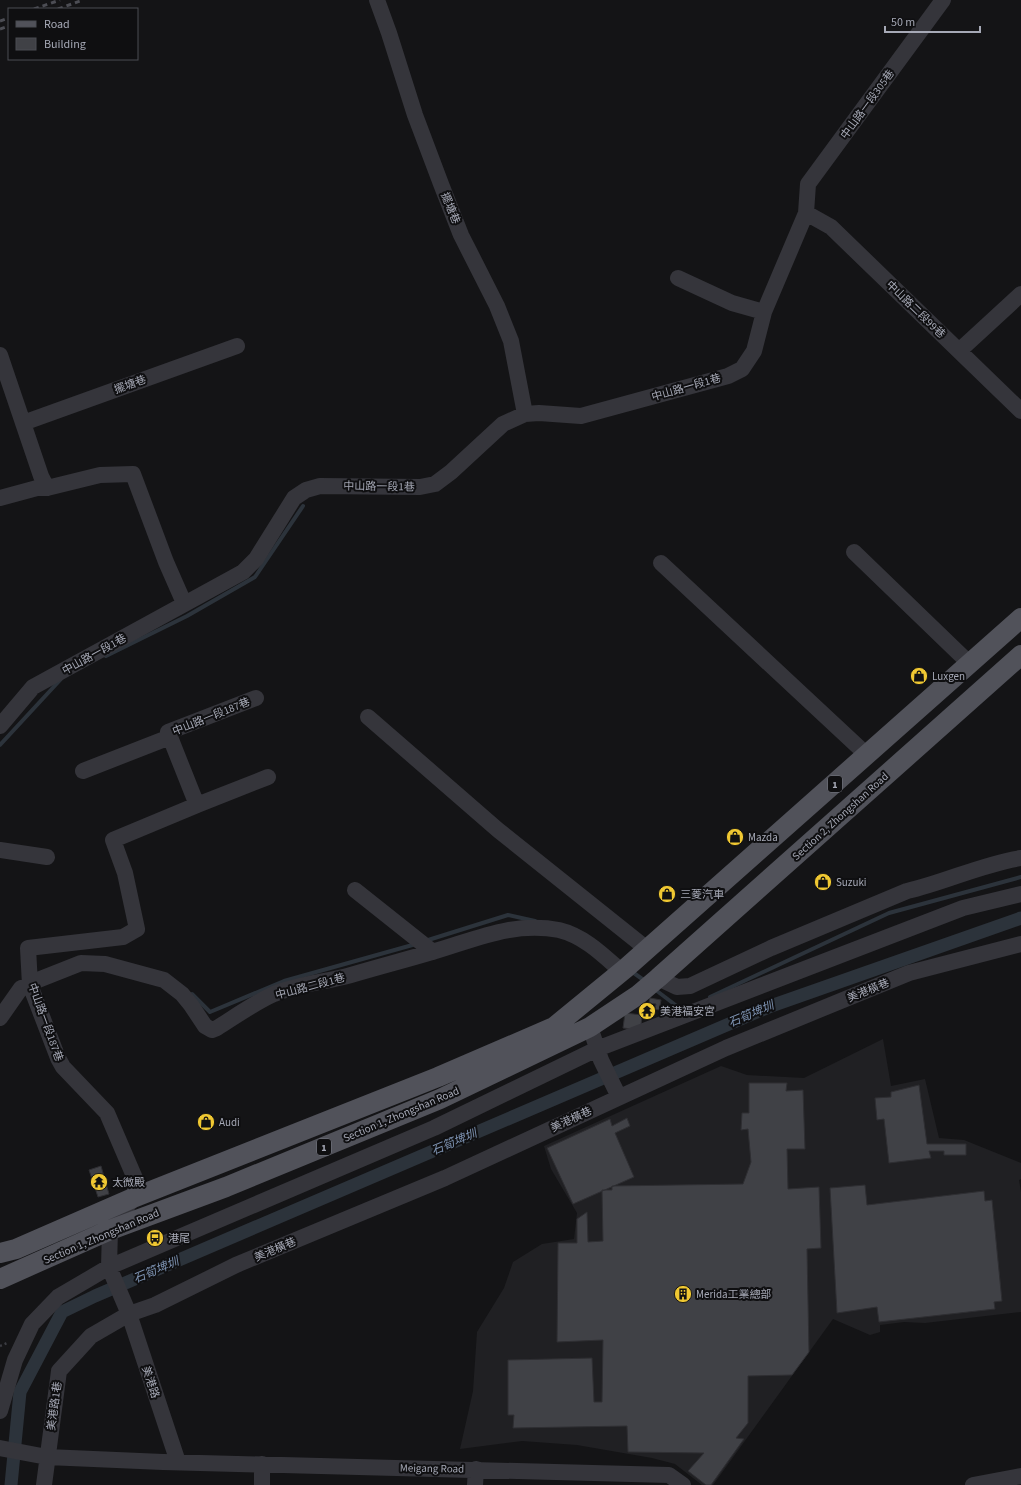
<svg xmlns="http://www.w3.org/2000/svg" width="1021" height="1485" font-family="'Source Sans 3','Noto Sans TC',sans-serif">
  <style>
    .built { fill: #202023 }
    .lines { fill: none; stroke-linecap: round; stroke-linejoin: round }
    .stream { stroke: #2c333b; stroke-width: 4 }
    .canal { stroke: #2c333b; stroke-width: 13 }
    .building { fill: #404146; stroke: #2e2e32 }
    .path { stroke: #3b3c42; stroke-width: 2.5; stroke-dasharray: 2 3; stroke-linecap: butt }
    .minor { stroke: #35353b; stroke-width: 16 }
    .major { stroke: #51525a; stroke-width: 20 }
    .rail { stroke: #4c4d54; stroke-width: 3; stroke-dasharray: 5 4; stroke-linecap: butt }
    .labels { text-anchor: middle; stroke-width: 4; stroke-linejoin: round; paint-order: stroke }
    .shield { fill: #0f0f11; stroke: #797b84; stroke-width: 1 }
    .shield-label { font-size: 10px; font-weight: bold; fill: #a6a9b6 }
    .street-label { font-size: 11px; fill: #a6a9b6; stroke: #0f0f11 }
    .poi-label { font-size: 11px; fill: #a6a9b6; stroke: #0f0f11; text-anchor: start }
    .water-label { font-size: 12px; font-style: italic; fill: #7d92b1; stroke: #0f0f11 }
  </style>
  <rect width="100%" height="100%" fill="#141416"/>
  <!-- built -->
  <path class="built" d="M883 1039 891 1086 925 1079 939 1138 964 1140 1021 1163V1179L1019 1180 1021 1192V1312L925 1323 904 1322 880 1325V1332L870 1335 833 1319 713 1485H702L675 1464 652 1458 577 1445 522 1441 460 1449 473 1391 477 1332 504 1288 513 1262 542 1244 574 1239 577 1213 551 1169 544 1146 721 1066 747 1075 804 1078Z"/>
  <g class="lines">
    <!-- stream -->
    <path class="stream" d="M106 656 187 616 255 577 303 506
      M0 745 61 679
      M425 941 508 915 535 921
      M631 971 645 981
      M653 988 682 1010
      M192 994 210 1012 284 981 416 944
      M710 997 889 913 1021 877"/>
    <!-- canal -->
    <path class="canal" d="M11 1485 20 1392 62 1312 95 1296 771 1006 1021 918"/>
  </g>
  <!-- building -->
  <path class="building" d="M650 998 661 1000 659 1010 655 1009 656 1004 649 1003Z
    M641 1005 654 1006 653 1015 641 1013Z
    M625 1013 642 1015 641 1026 632 1029 623 1028Z
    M749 1083H787L786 1091 803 1090 805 1149H787L788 1189 819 1187 821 1248 807 1249 809 1352 792 1375 748 1376V1423L736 1438 744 1439 711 1485H706L688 1471 704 1453 628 1452 627 1426 513 1428 514 1415H508V1360L592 1358 594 1402H602L603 1340 557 1342 558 1243H577V1219L587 1212 588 1242 603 1241 602 1190H612V1186L743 1184 751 1162 748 1129 741 1130 742 1113H749Z
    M919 1085 927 1144H966V1155H944V1151H929L931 1158 889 1163 884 1119 877 1120 875 1098 891 1097V1092Z
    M627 1118 630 1126 615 1133 634 1177 573 1204 547 1148 610 1119 612 1126Z
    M101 1166 109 1194 98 1197 89 1170Z
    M865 1185 867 1205 984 1191 985 1201 992 1200 1002 1301 994 1302 995 1309 879 1322 877 1307 837 1313 830 1188Z"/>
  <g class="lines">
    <!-- path -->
    <path class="path" d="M0 1346 7 1343"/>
    <!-- minor -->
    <path class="minor" d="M377 0 389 33 415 115 441 184 461 235 497 306 511 341 525 414
      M806 213 831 227 1021 411
      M678 278 732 303 764 312
      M959 351 1021 294
      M0 355 41 476 47 488
      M23 423 237 346
      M0 498 37 488H47L100 475 133 474 166 562 184 603
      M854 552 969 663
      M661 563 867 755
      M368 717 498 830 647 949
      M0 726 33 687 243 572 256 559 294 498 306 490 320 486 420 487 435 484 451 472 503 424 525 414 539 413 581 416 728 376 742 369 754 351 764 312 806 213 808 184 943 0
      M83 771 170 737
      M197 805 268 777
      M0 850 47 857
      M355 890 433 952
      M658 978 677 987 690 986 771 948 907 891C946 882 982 864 1021 858
      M0 1018 21 988 30 985 38 980 81 963 105 964 164 980 182 994 191 1005 205 1026 212 1030 217 1028C236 1016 254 1003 274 994 298 984 326 982 351 975 378 967 405 960 432 952 474 940 513 921 559 930 584 936 603 955 621 971
      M590 1027 601 1060 619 1097
      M0 1411 15 1360 32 1324 58 1297 109 1267 434 1128 597 1049 963 908 1021 894
      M0 1448 47 1457 163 1462 669 1475 683 1485
      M178 1462 129 1314 109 1267 110 1230 133 1198 137 1183 107 1113 63 1067 58 1058 30 985 28 948 123 937 137 929 125 873 113 840 197 805 168 732 256 698
      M44 1485 59 1371 91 1336 129 1314 155 1305 236 1265 445 1178 726 1048 909 973 1021 944
      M262 1485V1464
      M475 1485 476 1469
      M973 1485 1021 1476"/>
    <!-- major -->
    <path class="major" d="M0 1253 16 1249 133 1198 438 1077 554 1027 626 968 1021 618
      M0 1279 110 1230 226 1187 440 1099 590 1027 638 995 658 978 1021 655"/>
    <!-- rail -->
    <path class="rail" d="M34 9 60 0
      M58 9 83 0
      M0 21 9 18
      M0 29 9 26"/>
  </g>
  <!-- icons -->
  <defs>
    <symbol id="shop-disc" viewBox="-11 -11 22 22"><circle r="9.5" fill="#f0c832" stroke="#0f0f11"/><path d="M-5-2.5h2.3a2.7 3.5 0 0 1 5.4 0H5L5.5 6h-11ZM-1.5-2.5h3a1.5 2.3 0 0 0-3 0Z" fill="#111"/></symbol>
    <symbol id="temple-disc" viewBox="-11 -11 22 22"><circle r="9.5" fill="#f0c832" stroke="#0f0f11"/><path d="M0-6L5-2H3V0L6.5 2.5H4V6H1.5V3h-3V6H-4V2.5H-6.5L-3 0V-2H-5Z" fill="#111"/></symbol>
    <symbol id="bus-disc" viewBox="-11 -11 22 22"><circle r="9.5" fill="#f0c832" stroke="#0f0f11"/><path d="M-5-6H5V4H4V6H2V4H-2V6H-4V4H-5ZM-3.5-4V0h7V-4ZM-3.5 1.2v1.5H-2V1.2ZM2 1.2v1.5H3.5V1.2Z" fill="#111"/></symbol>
    <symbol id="building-disc" viewBox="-11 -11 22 22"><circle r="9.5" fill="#f0c832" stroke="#0f0f11"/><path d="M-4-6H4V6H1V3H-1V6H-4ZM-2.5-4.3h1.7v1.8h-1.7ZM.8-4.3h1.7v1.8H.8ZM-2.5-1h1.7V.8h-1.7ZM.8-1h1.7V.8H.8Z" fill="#111"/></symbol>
  </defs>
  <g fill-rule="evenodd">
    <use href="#shop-disc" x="909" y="666" width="20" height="20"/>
    <use href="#shop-disc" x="725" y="827" width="20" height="20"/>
    <use href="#shop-disc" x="813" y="872" width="20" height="20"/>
    <use href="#shop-disc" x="657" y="884" width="20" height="20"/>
    <use href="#temple-disc" x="637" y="1001" width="20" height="20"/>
    <use href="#shop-disc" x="196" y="1112" width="20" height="20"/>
    <use href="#temple-disc" x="89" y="1172" width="20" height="20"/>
    <use href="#bus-disc" x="145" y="1228" width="20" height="20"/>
    <use href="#building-disc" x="673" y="1284" width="20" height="20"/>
  </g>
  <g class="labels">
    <!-- shield labels -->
    <g class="shield">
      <rect x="828" y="776" width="14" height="16" rx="3"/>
      <rect x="317" y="1139" width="14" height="16" rx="3"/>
    </g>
    <g class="shield-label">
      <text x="835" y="788">1</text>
      <text x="324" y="1151">1</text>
    </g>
    <!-- street labels -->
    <g class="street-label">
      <text transform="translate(867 104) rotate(-54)" y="4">中山路一段305巷</text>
      <text transform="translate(451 208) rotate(68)" y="4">擺塘巷</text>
      <text transform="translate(916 309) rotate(44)" y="4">中山路二段99巷</text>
      <text transform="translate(130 384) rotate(-20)" y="4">擺塘巷</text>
      <text transform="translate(686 387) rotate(-16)" y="4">中山路一段1巷</text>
      <text transform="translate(379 486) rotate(1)" y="4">中山路一段1巷</text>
      <text transform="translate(94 654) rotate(-29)" y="4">中山路一段1巷</text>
      <text transform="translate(211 716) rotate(-22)" y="4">中山路一段187巷</text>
      <text transform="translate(840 816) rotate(-42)" y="4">Section 2, Zhongshan Road</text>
      <text transform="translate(310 986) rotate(-15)" y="4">中山路二段1巷</text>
      <text transform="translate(868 990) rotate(-22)" y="4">美港橫巷</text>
      <text transform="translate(46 1022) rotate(70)" y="4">中山路一段187巷</text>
      <text transform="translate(401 1114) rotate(-23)" y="4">Section 1, Zhongshan Road</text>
      <text transform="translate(571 1119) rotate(-25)" y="4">美港橫巷</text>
      <text transform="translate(101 1236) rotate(-23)" y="4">Section 1, Zhongshan Road</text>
      <text transform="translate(275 1249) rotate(-23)" y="4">美港橫巷</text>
      <text transform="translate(151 1382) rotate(72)" y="4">美港路</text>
      <text transform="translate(54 1406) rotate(-82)" y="4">美港路1巷</text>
      <text transform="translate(432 1468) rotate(1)" y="4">Meigang Road</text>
    </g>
    <!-- poi labels -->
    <g class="poi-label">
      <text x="932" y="680">Luxgen</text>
      <text x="748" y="841">Mazda</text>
      <text x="836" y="886">Suzuki</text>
      <text x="680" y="898">三菱汽車</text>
      <text x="660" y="1015">美港福安宮</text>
      <text x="219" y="1126">Audi</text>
      <text x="112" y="1186">太微殿</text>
      <text x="168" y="1242">港尾</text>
      <text x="696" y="1298">Merida工業總部</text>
    </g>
    <!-- water labels -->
    <g class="water-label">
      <text transform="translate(751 1014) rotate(-23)" y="4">石筍埤圳</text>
      <text transform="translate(454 1142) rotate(-23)" y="4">石筍埤圳</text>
      <text transform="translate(156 1270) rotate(-23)" y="4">石筍埤圳</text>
    </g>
  </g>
  <!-- legend -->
  <rect x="8" y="8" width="130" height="52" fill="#0f0f11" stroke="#4b4d53"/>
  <rect x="16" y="21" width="20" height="6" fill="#51525a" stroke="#4b4d53"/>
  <text x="44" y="28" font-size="12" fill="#a6a9b6">Road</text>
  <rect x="16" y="38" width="20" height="12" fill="#404146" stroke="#4b4d53"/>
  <text x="44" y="48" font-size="12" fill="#a6a9b6">Building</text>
  <!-- scale -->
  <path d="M885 26v6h95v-6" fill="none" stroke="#a6a9b6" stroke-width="2"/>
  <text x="891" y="26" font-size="12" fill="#a6a9b6" stroke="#0f0f11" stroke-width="3" paint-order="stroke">50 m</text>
</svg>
